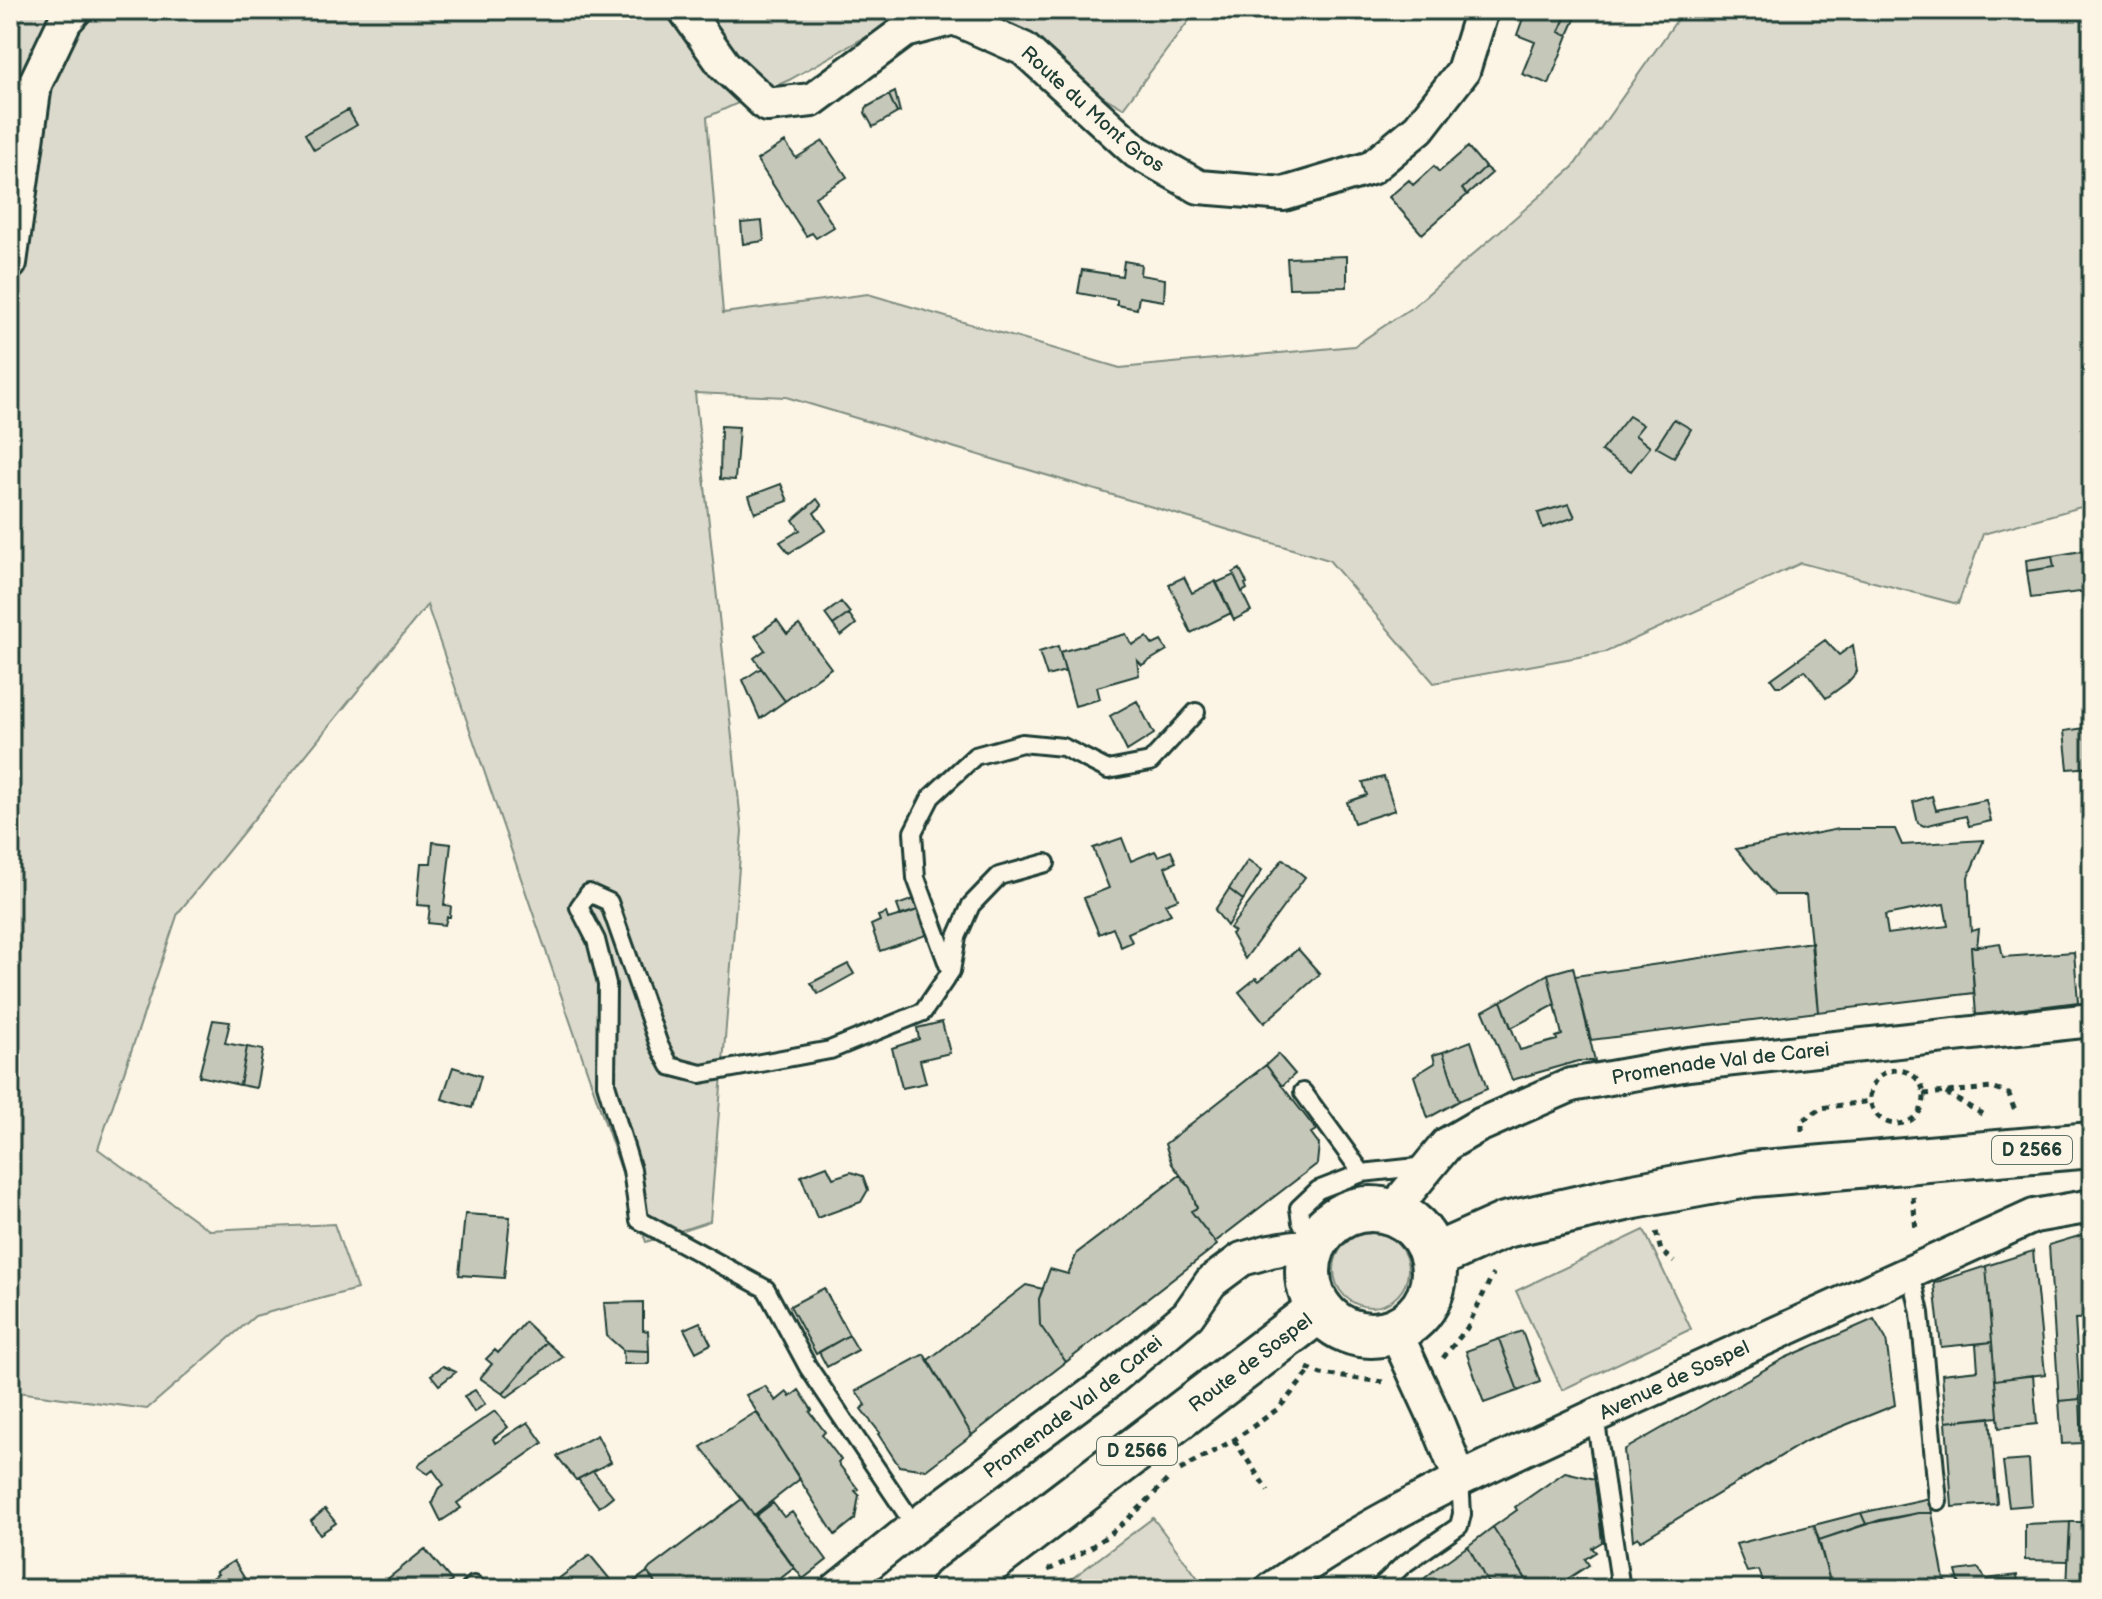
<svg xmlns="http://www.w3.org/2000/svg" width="2102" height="1599" font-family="'Balsamiq Sans',sans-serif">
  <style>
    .green { fill: #dcdacc; stroke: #7e8c80; stroke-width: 2 }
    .building { fill: #c5c7b9; stroke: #1f3d34; stroke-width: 2; fill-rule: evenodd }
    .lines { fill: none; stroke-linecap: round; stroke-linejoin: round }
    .lane-casing { stroke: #1f3d34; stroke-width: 22 }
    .street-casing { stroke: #1f3d34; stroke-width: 38 }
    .primary-casing { stroke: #1f3d34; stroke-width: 50 }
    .path { stroke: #1f3d34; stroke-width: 5; stroke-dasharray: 6 6; stroke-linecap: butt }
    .lane { stroke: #fcf5e5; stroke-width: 16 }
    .street { stroke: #fcf5e5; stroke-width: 32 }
    .primary { stroke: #fcf5e5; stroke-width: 44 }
    .labels { text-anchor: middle; stroke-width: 6; stroke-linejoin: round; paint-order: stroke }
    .shield { fill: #fcf5e5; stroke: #617469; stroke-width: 2 }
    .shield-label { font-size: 18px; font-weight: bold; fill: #1f3d34 }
    .street-label { font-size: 20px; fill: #1f3d34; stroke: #fcf5e5 }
  </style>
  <rect width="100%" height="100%" fill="#fcf5e5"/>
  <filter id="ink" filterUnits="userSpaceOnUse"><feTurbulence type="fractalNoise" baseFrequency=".0125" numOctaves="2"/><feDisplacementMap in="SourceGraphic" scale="16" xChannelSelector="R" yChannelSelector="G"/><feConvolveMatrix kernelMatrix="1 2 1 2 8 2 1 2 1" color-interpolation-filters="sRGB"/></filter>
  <g filter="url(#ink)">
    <!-- green -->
    <path class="green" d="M10 10H913L789 80 707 117 723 313 868 294 1120 368 1354 346 1414 306 1573 167 1684 10H2092V504L1983 534 1958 604 1801 563 1606 652 1434 683 1329 560 786 397 695 393 742 831 710 1221 646 1242 427 605 178 913 98 1149 209 1230 334 1224 357 1289 255 1316 147 1409 10 1391Z
      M952 10H1197L1123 108Z
      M1644 1230 1691 1329 1562 1390 1516 1291Z
      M1334 1270a37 37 0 1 1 74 0a37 37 0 1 1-74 0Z
      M1153 1518 1206 1589H1058Z"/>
    <!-- building -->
    <path class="building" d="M1526 10H1568L1559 32 1568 35 1549 84 1522 74 1535 42 1517 35Z
      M1567 13 1576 17 1568 35 1559 32Z
      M895 92 900 112 897 113 889 95Z
      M889 95 897 113 873 127 865 113 867 107Z
      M348 110 357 125 314 150 305 134Z
      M823 141 847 177 815 197 834 227 816 238 812 233 806 236 757 160 785 142 796 158Z
      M1468 147 1485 167 1462 189 1467 195 1422 234 1389 197 1409 180 1413 185 1434 166 1439 172Z
      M1485 167 1492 173 1467 195 1462 189Z
      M762 221 764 241 743 244 741 223Z
      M1347 256V287L1289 288 1287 258Z
      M1124 261 1141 264 1140 275 1165 279 1164 301 1139 297 1137 309 1117 305V300L1078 293 1082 270 1122 276Z
      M1629 416 1643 425 1635 435 1650 447 1631 471 1601 451Z
      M1674 419 1691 429 1674 457 1656 447Z
      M721 426 739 427 735 480 720 479Z
      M781 484 788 501 755 513 749 496Z
      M817 499 822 506 814 513 826 530 789 553 780 542 800 530 793 520Z
      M1569 504 1575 517 1543 528 1538 513Z
      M2082 551 2089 591 2031 598 2027 571 2054 567 2052 556Z
      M2052 556 2054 567 2027 571 2026 560Z
      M1240 569 1247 583 1245 584 1247 589 1242 592 1233 573Z
      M1234 575 1251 611 1234 620 1216 583Z
      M1184 577 1192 593 1216 581 1231 613 1191 633 1169 584Z
      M841 602 850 613 833 625 825 614Z
      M849 614 856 624 841 636 833 625Z
      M777 620 787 634 799 625 831 668 785 701 754 658 765 650 755 636Z
      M1126 634 1132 645 1147 637 1153 645 1161 641 1167 650 1142 665 1137 660 1139 675 1097 687 1100 699 1075 706 1060 652Z
      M1825 640 1839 655 1853 645 1857 672 1848 682 1826 698 1805 670 1782 686H1776L1771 679Z
      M1058 646 1065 671 1047 676 1039 652Z
      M761 668 785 701 760 719 743 680Z
      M1137 701 1154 734 1127 751 1110 716Z
      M2092 727V767L2068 769 2064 731Z
      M1384 777 1395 810 1354 823 1347 802 1367 795 1363 782Z
      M1932 796 1936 810 1986 800 1991 821 1969 826 1966 816 1924 826 1918 823 1913 802Z
      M1839 829H1895L1902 845 1984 840 1968 877 1971 931 1979 929 1977 947H1971L1974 993 1818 1012 1806 895H1775L1736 849ZM1944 904 1948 926 1888 934 1885 915Z
      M1122 838 1131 861 1155 851 1158 856 1171 851 1176 862 1165 867 1178 899 1165 904 1171 914 1128 933 1132 942 1121 947 1113 928 1099 934 1084 898 1109 888 1093 848Z
      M433 842 451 844 444 905 451 906 450 917H447L445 925 428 923 430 906 417 905 421 863H431Z
      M1283 859 1305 877 1245 959 1231 934 1234 931 1230 928Z
      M1248 860 1262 870 1243 900 1229 889Z
      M1229 889 1243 900 1227 926 1215 910Z
      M917 898 921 909 901 916 897 905Z
      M921 909 929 934 880 951 871 925 880 921 878 916 886 913 888 919Z
      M1812 942 1818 1012 1591 1040 1575 976Z
      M2000 943 2003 957 2074 952 2078 1002 1976 1015 1971 947Z
      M1298 949 1320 974 1264 1023 1239 992 1256 978 1259 981Z
      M2092 955V1000H2088L2084 956Z
      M848 964 854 974 818 994 811 983Z
      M1573 967 1595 1061H1578L1512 1080 1483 1011 1501 1001 1520 1050 1557 1040 1556 1037 1562 1035 1548 974Z
      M1548 974 1555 1005 1511 1028 1501 1001Z
      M213 1020 230 1022 225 1043 247 1047 240 1085 199 1076Z
      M942 1022 950 1053 920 1060 926 1083 902 1088 892 1048 919 1039 917 1028Z
      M1471 1041 1487 1089 1459 1101 1443 1052Z
      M247 1047 263 1050 256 1088 240 1085Z
      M1443 1052 1459 1101 1428 1118 1414 1076 1435 1063 1433 1055Z
      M1278 1054 1295 1074 1282 1086 1266 1065Z
      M1266 1065 1316 1130 1311 1133 1319 1144 1317 1164 1215 1242 1191 1211 1197 1208 1190 1188 1172 1164 1165 1144Z
      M453 1067 481 1076 472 1108 442 1099Z
      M827 1166 833 1178 851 1172 863 1176 868 1190 861 1202 817 1218 801 1176Z
      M1180 1175 1190 1188 1197 1208 1191 1211 1217 1245 1066 1362 1040 1325 1039 1299 1050 1269 1068 1274 1077 1253Z
      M465 1214 510 1217 504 1278 459 1275Z
      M2092 1232V1318L2075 1319 2080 1399 2059 1401 2049 1245Z
      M2033 1251 2045 1374 1995 1380 1986 1266Z
      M1986 1266 1992 1342 1941 1347 1934 1283Z
      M1026 1285 1043 1289 1039 1299 1040 1325 1066 1362 972 1435 928 1360Z
      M824 1288 849 1335 816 1354 790 1306Z
      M643 1302V1330L648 1331 649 1351 623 1350 607 1336 604 1303Z
      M1874 1319 1886 1339 1895 1405 1806 1441 1640 1541 1638 1537 1633 1540 1624 1450 1785 1358Z
      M525 1322 546 1342 503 1394 480 1378 492 1364 486 1359 495 1350 498 1353Z
      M700 1322 711 1344 696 1352 684 1329Z
      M1522 1331 1540 1382 1518 1391 1499 1339Z
      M849 1335 858 1350 827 1367 819 1352Z
      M1499 1339 1518 1391 1484 1403 1466 1351Z
      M546 1342 563 1357 507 1397 503 1394Z
      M1992 1342 1998 1417 1946 1422 1942 1374 1978 1370 1976 1344Z
      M623 1350 649 1351V1364H624Z
      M924 1354 972 1435 926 1470 899 1466 878 1434 880 1433 861 1409 866 1405 856 1391Z
      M443 1366 456 1372 439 1385 431 1375Z
      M2033 1375 2037 1424 1999 1428 1995 1380Z
      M765 1386 776 1401 787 1392 790 1397 799 1390 812 1410 810 1412 825 1432 822 1435 841 1460 838 1463 858 1489 855 1491 859 1495 855 1519 835 1535 746 1395Z
      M475 1390 485 1404 474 1412 464 1396Z
      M2080 1399 2082 1443 2062 1444 2059 1401Z
      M495 1411 508 1427 493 1439 495 1443 528 1422 543 1443 457 1503 461 1508 441 1521 432 1503 438 1489 444 1485 433 1470 428 1474 418 1467 421 1462Z
      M756 1412 800 1479 754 1515 701 1447Z
      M1990 1417 1997 1504 1952 1507 1946 1422Z
      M597 1435 611 1462 576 1480 557 1456Z
      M2029 1460 2032 1505 2009 1507 2003 1462Z
      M593 1471 613 1496 599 1507 578 1479Z
      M1565 1472 1595 1479 1602 1542 1592 1548 1596 1552 1585 1559 1589 1565 1552 1589H1532L1493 1527 1517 1510 1515 1507Z
      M1930 1498 1932 1513H1918L1866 1524 1861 1513Z
      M742 1499 794 1568 767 1589H660L647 1572 650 1568Z
      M773 1503 784 1517 792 1512 827 1560 803 1579 756 1516Z
      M325 1509 336 1523 320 1534 311 1521Z
      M1861 1513 1866 1524 1819 1540 1814 1525Z
      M1918 1513H1932L1945 1584 1930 1589H1832L1819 1540 1880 1520Z
      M2070 1522 2068 1561 2025 1560V1524Z
      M2070 1522H2092V1589L2067 1588Z
      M1814 1525 1832 1589H1766L1759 1570 1747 1572 1736 1544Z
      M1493 1527 1528 1582V1589H1491L1468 1546Z
      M1468 1546 1491 1589H1412L1438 1567Z
      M425 1549 452 1581 441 1589H383L380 1585Z
      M590 1555 618 1589H545Z
      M234 1561 251 1589H193L218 1574 216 1572Z
      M1978 1568 1986 1579 2017 1575 2019 1589H1961L1956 1571Z
      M647 1572 660 1589H624Z"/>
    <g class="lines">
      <defs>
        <path id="lane" d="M950 970 916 878 913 832 931 797 975 756 1022 743 1063 747 1108 770 1150 762 1196 712
          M1303 1092 1362 1173
          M1316 1242 1301 1222 1299 1208 1318 1190 1362 1173 1426 1166
          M1907 1273 1915 1290 1920 1313 1938 1501
          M1595 1416 1621 1589
          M915 1526 808 1367 766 1289 639 1220 632 1170 606 1084 607 984 596 940 579 907 589 893 609 902 659 1045 670 1066 701 1074 830 1050 923 1012 951 971 957 937 971 905 999 876 1046 863
          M470 1589 474 1585 477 1589
          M1378 1589 1403 1565 1459 1526 1462 1514 1460 1479"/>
        <g id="street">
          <path id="s1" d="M685 10 724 65 767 105 812 100 905 31 954 18 1024 49 1137 152 1199 187 1284 194 1371 168 1419 128 1463 71 1482 10"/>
          <path d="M10 263 35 84 65 21 75 10"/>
          <path id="s2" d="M1394 1213 1405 1195 1447 1144 1478 1126 1571 1085 1688 1064 2092 1020"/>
          <path d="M1395 1331 1437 1422 1460 1479"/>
          <path id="s3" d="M837 1589 915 1526 1107 1383 1188 1315 1211 1282 1242 1259 1270 1251 1294 1247 1312 1249"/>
          <path id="s4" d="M1272 1589C1378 1514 1491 1464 1608 1410 1750 1344 1892 1280 2034 1216L2092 1206"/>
        </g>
        <g id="primary">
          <circle cx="1371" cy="1272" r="63"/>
          <path d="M1433 1257 1505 1225 1634 1196 1752 1174 2092 1145"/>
          <path id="s5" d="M953 1589 1320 1309"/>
        </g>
      </defs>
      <!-- lane casing -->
      <use href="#lane" class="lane-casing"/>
      <!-- street casing -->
      <use href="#street" class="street-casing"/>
      <!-- primary casing -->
      <use href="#primary" class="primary-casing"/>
      <!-- path -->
      <path class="path" d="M1870 1097a27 27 0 1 1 54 0a27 27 0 1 1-54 0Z
        M1946 1093 1982 1114
        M1924 1094 1992 1088 2009 1094 2013 1106 2018 1113
        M1802 1131V1121L1821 1108 1871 1101
        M1913 1197 1916 1231
        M1656 1232 1661 1251 1674 1262
        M1443 1358 1467 1328 1493 1274
        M1307 1368 1321 1374 1383 1382
        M1234 1440 1268 1491
        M1180 1470 1234 1440 1279 1408 1311 1370
        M1048 1570C1101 1546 1130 1520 1169 1478
        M1029 1582 1034 1589"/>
      <!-- lane -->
      <use href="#lane" class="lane"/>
      <!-- street -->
      <use href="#street" class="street"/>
      <!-- primary -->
      <use href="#primary" class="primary"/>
    </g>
  </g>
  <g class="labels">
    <!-- shield labels -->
    <g class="shield">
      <rect x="1992" y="1136" width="80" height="28" rx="6"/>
      <rect x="1097" y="1437" width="80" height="28" rx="6"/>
    </g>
    <g class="shield-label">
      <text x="2032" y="1156">D 2566</text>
      <text x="1137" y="1457">D 2566</text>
    </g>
    <!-- street labels -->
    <g class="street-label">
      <text dy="7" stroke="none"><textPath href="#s1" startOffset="506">Route du Mont Gros</textPath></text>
      <text dy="7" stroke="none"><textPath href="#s2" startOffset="376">Promenade Val de Carei</textPath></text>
      <text dy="7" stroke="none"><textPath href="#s5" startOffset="374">Route de Sospel</textPath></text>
      <text dy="7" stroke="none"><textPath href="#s4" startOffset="454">Avenue de Sospel</textPath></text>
      <text dy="7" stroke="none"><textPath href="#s3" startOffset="298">Promenade Val de Carei</textPath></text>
    </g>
  </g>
  <!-- margin -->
  <rect width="2102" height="1599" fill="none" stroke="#fcf5e5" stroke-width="40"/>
  <rect x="20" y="20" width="2062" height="1559" fill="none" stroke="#1f3d34" stroke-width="3" filter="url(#ink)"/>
</svg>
